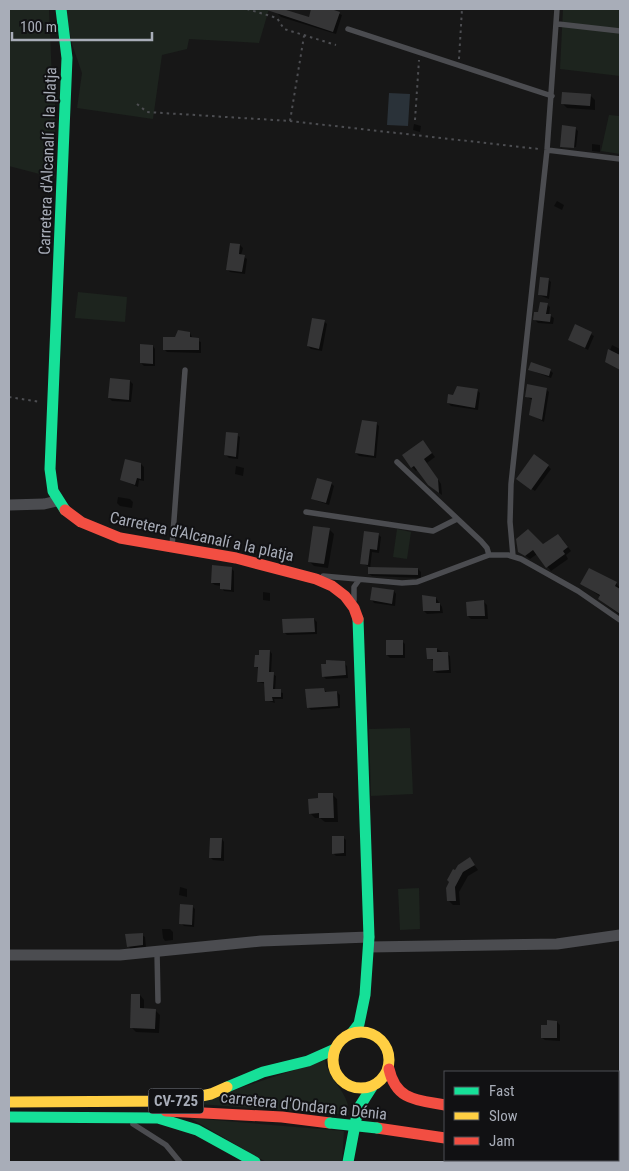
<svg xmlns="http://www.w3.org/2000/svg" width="629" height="1171" font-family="'Roboto Condensed',sans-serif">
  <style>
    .green { fill: #1d241e }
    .water { fill: #2a3239 }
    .shadow { fill: #0007 }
    .building { fill: #353536 }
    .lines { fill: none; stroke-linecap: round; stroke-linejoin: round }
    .path { stroke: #4d4e52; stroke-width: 2; stroke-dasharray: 2.5 4; stroke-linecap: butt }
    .lane { stroke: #4b4c50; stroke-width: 5.5 }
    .street { stroke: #4b4c50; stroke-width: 11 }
    .fast { stroke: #16e098; stroke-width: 11 }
    .slow { stroke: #ffcf43; stroke-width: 11 }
    .jam { stroke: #f24e42; stroke-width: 11 }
    .fast-bridge { stroke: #16e098; stroke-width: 11 }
    .labels { text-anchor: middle; stroke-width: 4; stroke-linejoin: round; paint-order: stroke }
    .shield { fill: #111113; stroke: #7b7e86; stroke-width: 1 }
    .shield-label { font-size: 15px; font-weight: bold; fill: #a8adb8 }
    .street-label { font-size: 16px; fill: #a8adb8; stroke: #111113 }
  </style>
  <rect width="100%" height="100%" fill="#171717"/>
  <!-- green -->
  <path class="green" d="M9 9H49L53 103H55V178L9 166Z
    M65 9H269L259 43 189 39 187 49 162 55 153 119 77 108 82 73 72 44Z
    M563 9H620V76L560 69Z
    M609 115 620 116V154L601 151Z
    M78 292 127 297 125 322 75 318Z
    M397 529 411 532 407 559 393 557Z
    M410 728 413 794 371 796 369 729Z
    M419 888 420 929 400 930 398 889Z
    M325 1060C329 1082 350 1092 349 1115L198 1104 197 1102Z
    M190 1118 344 1131 342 1162H266Z"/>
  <!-- water -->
  <path class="water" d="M389 93 410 94 408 126 387 125Z"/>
  <!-- shadow -->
  <path class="shadow" d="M279 9 309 19 313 9H327L342 15 336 34 281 17 278 14Z
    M590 95 595 100V110L567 108 562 103Z
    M414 124 421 126 420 132 413 130Z
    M575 128 578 131 576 147 562 146V148L561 146Z
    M592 144 600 145V152L592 151Z
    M557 201 564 205 562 210 554 206Z
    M240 245 243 248 241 255 247 259 245 274 230 272 227 269Z
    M548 279 551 282 549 299 539 295Z
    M547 304 550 307 549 315 554 318 553 324 538 323 535 320Z
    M324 321 327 324 322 351 311 349 308 346Z
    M576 326 594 336 588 350 570 340Z
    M190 333 193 339 201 342V353L167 352 164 349 175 338Z
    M612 345 620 349V370L606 362Z
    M153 346 155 349V366H144L141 363Z
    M530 370H550L553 373 551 378Z
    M130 381 133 384 131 402 112 401 109 398Z
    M546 389 549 392 544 422 530 414 532 400 526 396Z
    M477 390 480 393 478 410 451 406 448 403Z
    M376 423 379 426 376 458 359 456 356 453 360 429Z
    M237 435 240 437 238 459 229 458 226 455Z
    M423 441 435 457 427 463 441 484 442 495 434 489 418 469 416 471 412 467Z
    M141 464 144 467V481L139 480 138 487 122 480Z
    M236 466 244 468 243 476 235 474Z
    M548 466 551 469 535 491 521 482Z
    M331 483 334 486 329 505 312 499Z
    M118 497 130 499 133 502 132 508 120 506 117 503Z
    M329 529 334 534 328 568 314 566 309 561Z
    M378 534 381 537 379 553 372 552 370 569H418L421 572V578L372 576 369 574 370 567 361 563Z
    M562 539 571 551 566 555 568 559 551 571 537 554 530 559 519 551Z
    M231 568 234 571V592L224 591 221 586 215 585 212 583Z
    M616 583 620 588V615L604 603 599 599 601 597 582 584Z
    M394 591 396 594 395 606 374 603 372 600Z
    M263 592 270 593V601L263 600Z
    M436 598 442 607 443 613 427 614 424 611Z
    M484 602 487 605 488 619H471L468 616Z
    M314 619 317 622V634L287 635 284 632Z
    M402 641 405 644V658H390L387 655Z
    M437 649 450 656 451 673H437L434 671V661L428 658Z
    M270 651 272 654 271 673 276 676 275 691 283 693V699H274L275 703 266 700V684L258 682 259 669 255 666 260 656Z
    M344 663 347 666 348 678 326 679 323 676Z
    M324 689 327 693 337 692 340 695V708L311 710 308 707Z
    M332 794 337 799 338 822H325L320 818H315L310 813 320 800Z
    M343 837 346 840V856H336L333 853Z
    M222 839 224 842V861L213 860 210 857Z
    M470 859 478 870 468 876 459 892 460 905H453L448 900 456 872Z
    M180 887 187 889V897L179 895Z
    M192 906 195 909 194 927 184 926 181 923Z
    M162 929H170L173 932V940L165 941 163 938Z
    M142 935 145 937 146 948 131 949 128 946Z
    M140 995 144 1000V1009L155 1010 160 1015 159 1033 136 1032 131 1027Z
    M557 1022 560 1025V1041L545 1040 542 1038 548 1026Z"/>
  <!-- building -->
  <path class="building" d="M264 9H283L309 17 311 9H331L340 12 333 32Z
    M562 92 591 94 590 106 561 104Z
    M562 125 576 127 574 148 560 147Z
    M230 243 240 244 239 254 245 255 242 272 226 270Z
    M540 277 549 278 547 296 538 295Z
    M540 302 548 303 546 314H551L550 322 533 320 534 312H538Z
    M312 318 325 320 319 349 307 346Z
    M575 324 592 332 585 348 568 340Z
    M178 330 190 332V337L199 338V350H163V337H175Z
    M140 344 153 345V364L140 363Z
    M608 349 620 355V370L605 362Z
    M531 362 551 369 549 376 528 370Z
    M110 378 130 380 129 400 108 398Z
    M527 384 547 388 542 420 529 415 532 398 525 397Z
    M457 386 478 389 475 408 447 403 448 394 453 395Z
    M362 420 377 422 374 456 355 453Z
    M226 432 238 433 236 457 224 455Z
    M423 440 432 453 424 459 438 479 439 493 428 485 414 466 411 468 402 455Z
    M534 454 549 465 531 490 516 479Z
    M125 459 141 463V479L137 478 135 485 120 480Z
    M317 478 332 482 326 503 311 499Z
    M313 526 330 528 324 564 308 562Z
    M528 529 543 544 558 534 568 547 563 551 565 554 546 568 533 550 525 556 518 552 516 539Z
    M364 531 379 533 377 550 370 549 368 565 360 564Z
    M212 565 232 567 231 590 220 589V583H211Z
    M368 567 418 568V575L368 574Z
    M589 568 617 582 615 586 620 589V614L598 599 600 595 580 584Z
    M372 587 394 590 392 604 370 600Z
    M422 595 436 597V603H440V611H423Z
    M484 600 485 616H467L466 602Z
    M314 618 315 632 283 633 282 619Z
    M386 640H403V655H386Z
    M426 648H437V652H448L449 670 433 671V659H427Z
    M259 650H270L269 672H274L273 689H281V697H272L273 701H265L264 682H257L258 667H254L255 655H259Z
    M326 660 345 661 346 675 322 677 321 664H326Z
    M324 688 325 692 337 691 338 706 307 708 305 689Z
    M318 793H333L334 818H319V813L309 814 308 799 318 798Z
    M332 836H344V853L332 854Z
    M210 838H222L221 858H209Z
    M470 857 475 865 463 872 455 887 456 901H447L446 888 449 882 447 880 453 869 455 870 458 865Z
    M180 904 193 905 192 925 179 924Z
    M143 933V945L127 947 125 934Z
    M131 994H140V1008L156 1009 155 1029 130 1028Z
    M547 1020 557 1021V1038H541V1025H547Z"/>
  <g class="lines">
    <!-- path -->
    <path class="path" d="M247 9 277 18 284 29 336 45
      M459 59 462 9
      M137 104 147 112 290 121 539 149
      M415 120 419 60
      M290 121 304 36
      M9 397 41 402"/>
    <!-- lane -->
    <path class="lane" d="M558 24 620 31
      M348 29 552 96
      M547 150 620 159
      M397 462 481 541 487 548 489 555
      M306 512 433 531 457 519
      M172 547 185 370
      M513 556 510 522 511 484 547 150 557 9
      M323 576 402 583 417 582 489 555H508L521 559 578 591 620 620
      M354 600V587L359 580
      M157 952 158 1001
      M133 1124 166 1145 180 1162"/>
    <!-- street -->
    <path class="street" d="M9 505 44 504 57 501
      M369 947 557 944 620 935
      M9 955H120L261 941 369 937"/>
    <!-- fast -->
    <path class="fast" d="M61 9 67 58 50 469 53 491 65 510
      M352 1033 359 1024 365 995 369 937 358 619
      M227 1087 263 1072 308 1061 335 1049
      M9 1117 158 1118 197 1130 255 1162
      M348 1162 358 1109 372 1087"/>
    <!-- slow -->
    <path class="slow" d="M333 1060a28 28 0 1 1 56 0a28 28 0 1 1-56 0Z
      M9 1102 177 1101 211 1094 227 1087
      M605 1160 613 1162"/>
    <!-- jam -->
    <path class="jam" d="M65 510 81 522 120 538 236 558 316 579 332 586 345 596 354 608 358 619
      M389 1069C396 1101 418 1100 445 1105
      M166 1111 282 1117 330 1123
      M377 1128 445 1138
      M557 1160 568 1162"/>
    <!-- fast-bridge -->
    <path class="fast-bridge" d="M330 1123 377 1128"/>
  </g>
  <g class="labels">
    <!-- shield labels -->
    <rect class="shield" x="148.5" y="1088.5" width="55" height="25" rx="4"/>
    <g class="shield-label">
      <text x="176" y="1106">CV-725</text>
    </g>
    <!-- street labels -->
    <g class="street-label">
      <text transform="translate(47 161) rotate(-88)" y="6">Carretera d'Alcanalí a la platja</text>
      <text transform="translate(202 536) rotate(12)" y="6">Carretera d'Alcanalí a la platja</text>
      <text transform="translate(304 1105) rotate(6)" y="6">carretera d'Ondara a Dénia</text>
    </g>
  </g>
  <!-- border -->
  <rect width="629" height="1171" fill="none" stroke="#a8adb8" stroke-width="20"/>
  <!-- legend -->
  <rect x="444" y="1071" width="175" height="90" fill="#111113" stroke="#4d4f55"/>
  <rect x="454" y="1087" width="25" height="8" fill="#16e098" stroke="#4d4f55"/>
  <text x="489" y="1096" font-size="15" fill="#a8adb8">Fast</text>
  <rect x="454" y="1112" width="25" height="8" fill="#ffcf43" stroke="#4d4f55"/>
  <text x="489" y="1121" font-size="15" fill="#a8adb8">Slow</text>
  <rect x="454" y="1137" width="25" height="8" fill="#f24e42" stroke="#4d4f55"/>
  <text x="489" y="1146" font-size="15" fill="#a8adb8">Jam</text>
  <!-- scale -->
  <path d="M12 32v8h140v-8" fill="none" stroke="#a8adb8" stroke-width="2.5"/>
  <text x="20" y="32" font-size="15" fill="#a8adb8" stroke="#111113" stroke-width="4" paint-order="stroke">100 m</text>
</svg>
